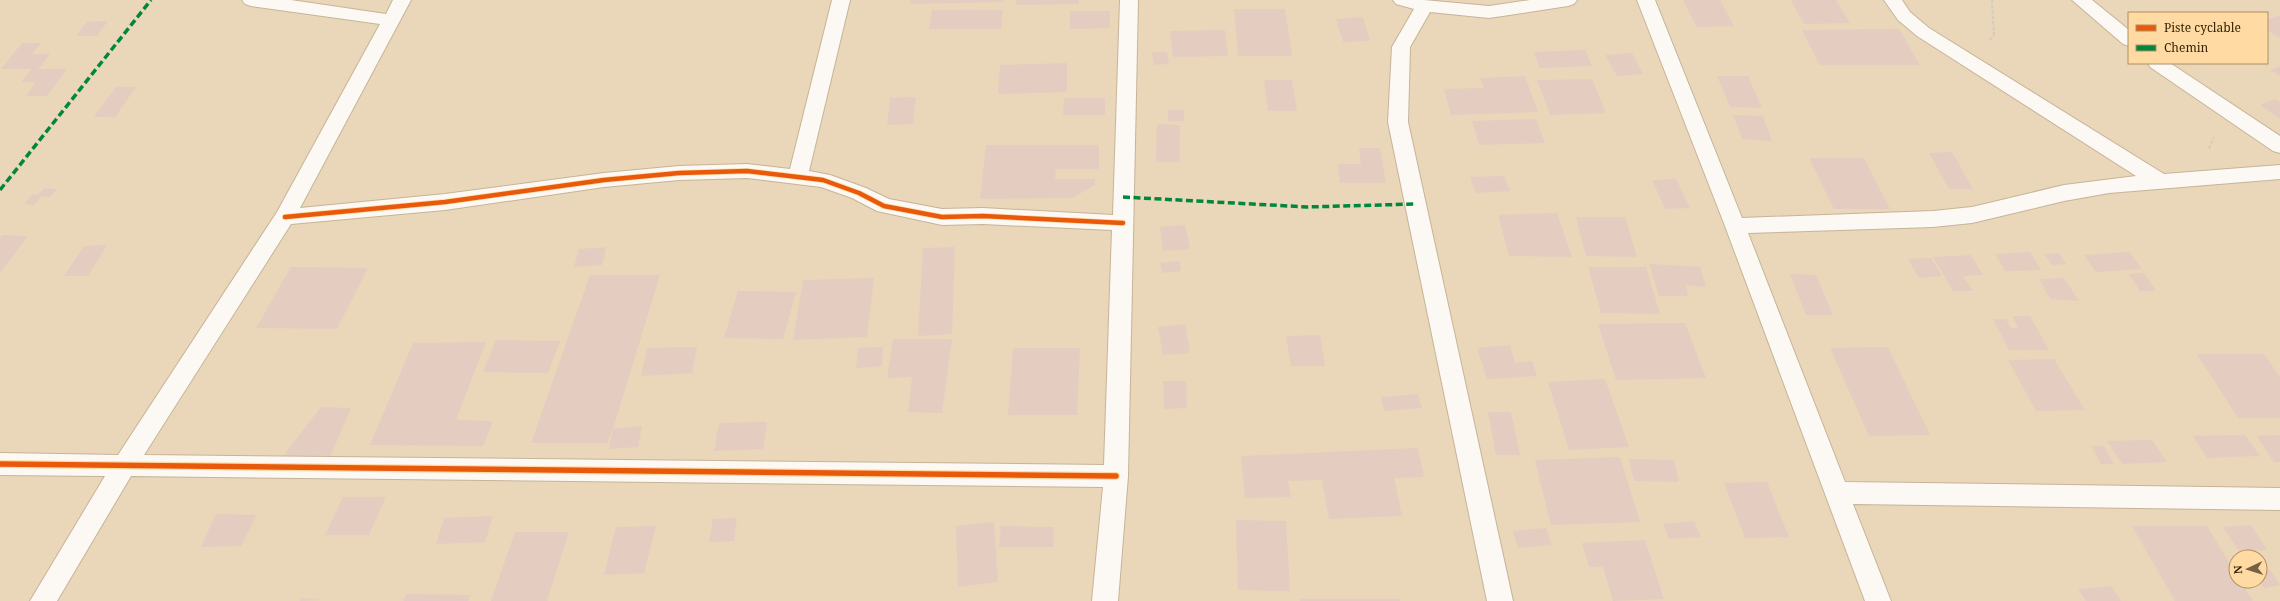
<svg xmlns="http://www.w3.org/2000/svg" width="2280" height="601" font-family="'Noto Serif',serif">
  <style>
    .building { fill: #e4cdc0 }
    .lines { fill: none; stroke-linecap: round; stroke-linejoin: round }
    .street-casing { stroke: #c6b499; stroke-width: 2 }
    .path { stroke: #d2ccc2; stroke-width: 2; stroke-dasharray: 3.5 2; stroke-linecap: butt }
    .street { fill: #fcf9f4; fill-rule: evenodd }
    .quiet { stroke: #00873e; stroke-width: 3.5; stroke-dasharray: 7 3.5; stroke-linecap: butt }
    .cycleway-far1-casing { stroke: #ffdaa3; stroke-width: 6 }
    .cycleway-casing { stroke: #ffdaa3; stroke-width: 8 }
    .cycleway-far1 { stroke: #e8590c; stroke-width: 4.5 }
    .cycleway { stroke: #e8590c; stroke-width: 5.5 }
  </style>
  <rect width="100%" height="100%" fill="#ead6b8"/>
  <!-- building -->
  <path class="building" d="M911 0H1003V2L910 4Z
    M1016 0H1079V4L1016 5Z
    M1683 0H1720L1734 26 1697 27Z
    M1791 0H1836L1850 23 1804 24Z
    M1234 9H1285L1292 56H1238Z
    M932 10H1003L1001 29H929Z
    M1070 11H1110V28L1070 29Z
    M2280 15V38L2267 30V20Z
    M1363 17 1370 41 1343 42 1336 19Z
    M108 21 97 36H76L87 22Z
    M1899 29 1920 65H1820L1802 30Z
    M1225 30 1228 56 1173 57 1170 31Z
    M22 43H41L32 54H50L38 69H67L47 96H26L36 82H21L31 69H1Z
    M1585 50 1592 66 1540 68 1534 52Z
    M1152 52H1167L1169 64 1154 65Z
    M1632 53 1643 74 1617 76 1605 55Z
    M1067 63V92L998 94 1000 65Z
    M2280 66V76L2271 70Z
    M1525 76 1538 112 1451 115 1444 89 1484 88 1480 78Z
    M1717 76H1748L1762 108 1730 107Z
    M1592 79 1606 113 1550 115 1537 80Z
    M1264 80H1292L1297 111H1268Z
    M116 87H136L115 117H94Z
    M916 97 913 124 887 125 890 98Z
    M1064 98H1105V115H1063Z
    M2275 99 2280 102V119L2260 105Z
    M1168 110H1184V121H1168Z
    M1733 115 1763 116 1772 141 1742 139Z
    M1536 119 1545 143 1479 145 1472 121Z
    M1157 124 1180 125 1179 162H1156Z
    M986 145H1099V169H1056L1055 179H1095V185L1072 198 980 199Z
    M1359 148H1380L1386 183H1340L1338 164H1361Z
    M1952 152 1973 189H1949L1929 153Z
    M1809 158H1864L1890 209H1834Z
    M1504 176 1510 191 1476 193 1470 177Z
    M1676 179 1690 208 1665 209 1652 180Z
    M44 188 57 189 50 197 42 196 34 205 24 204 33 194 38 195Z
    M1557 213 1572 257 1509 256 1498 215Z
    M1576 217H1625L1637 257 1586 256Z
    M1185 225 1190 249 1163 251 1160 227Z
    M2 235 28 236 0 273V238Z
    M107 245 88 276H64L84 246Z
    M606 247 602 265 574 267 579 249Z
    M955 247 952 334 918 336 923 248Z
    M2030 252 2041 270 2005 271 1995 254Z
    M2129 252 2142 269 2096 272 2084 255Z
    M2059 253 2066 264 2052 265 2044 254Z
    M1971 255 1983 275 1963 276 1973 291H1953L1933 257Z
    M1931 258 1942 276 1919 278 1908 259Z
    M1179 261 1181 271 1162 273 1160 263Z
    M1649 264 1700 267 1706 287 1686 285 1688 296H1659Z
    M291 267 368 268 337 329 256 328Z
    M1588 267H1646L1660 314 1601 313Z
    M2144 273 2156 291H2140L2129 274Z
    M1790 274 1816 275 1833 315H1806Z
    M590 275H660L613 429 607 443H531Z
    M874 278 867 337 793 340 803 280Z
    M2064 278 2079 301 2050 299 2039 279Z
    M738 291 796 292 783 339 724 338Z
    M2012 316H2030L2049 350H2009L1993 319H2006L2011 328H2018Z
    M1685 323 1706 378 1616 380 1598 324Z
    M1185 324 1190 353 1163 355 1158 327Z
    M1320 335 1325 366H1291L1286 336Z
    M893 339H952L942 413 908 412 912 377 887 378Z
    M496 340 560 341 548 373 483 372Z
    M486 342 456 420 493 421 483 446 370 445 413 343Z
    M1510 345 1515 363 1532 361 1537 376 1487 379 1477 348Z
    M697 347 692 373 641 376 647 348Z
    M883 347 882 366 856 368 858 348Z
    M1888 347 1930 435 1869 436 1830 348Z
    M1013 348H1080L1077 415H1008Z
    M2197 354H2264L2280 377V418H2238Z
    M2054 359 2085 410 2036 411 2008 360Z
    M1605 379 1629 447 1569 450 1548 382Z
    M1163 381H1186L1187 408 1164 409Z
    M1418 394 1422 408 1384 411 1381 397Z
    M321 407 351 408 330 457 281 459Z
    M1488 412H1511L1520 455H1496Z
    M767 422 763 449 714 451 719 423Z
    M642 426 638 447 609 449 613 429Z
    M2245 435 2260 456 2207 458 2193 436Z
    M2280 435V462H2274L2257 436Z
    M2152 440 2167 462 2122 464 2107 441Z
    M2091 446H2104L2114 464H2101Z
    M1418 448 1424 477 1394 478 1402 516 1329 519 1322 480 1288 481 1291 497 1245 498 1241 456Z
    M1620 457 1640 522 1551 525 1535 460Z
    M1629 459 1674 460 1679 482 1634 481Z
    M1767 482 1789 537 1745 538 1724 483Z
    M343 497H386L369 535H325Z
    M216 514 257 515 241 546 201 547Z
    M493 516 485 542 436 544 444 518Z
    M737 518 734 541 709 542 713 519Z
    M1236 520 1286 521 1290 591 1238 590Z
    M1694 521 1701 537 1669 539 1663 524Z
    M994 522 998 582 958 587 956 526Z
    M2251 525 2267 550 2239 551 2223 527Z
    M656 526 644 573 604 575 616 527Z
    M1001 526 1054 527 1053 547H999Z
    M2132 526H2207L2236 574V581H2240L2253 601H2175Z
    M1546 528 1552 545 1518 548 1513 531Z
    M515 532H569L547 601H491Z
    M1645 540 1664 599 1613 601 1603 567H1589L1582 543Z
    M2270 570 2280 585 2264 588 2259 581 2260 573Z
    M2111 586 2121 601H2086L2078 589Z
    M406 594 471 595 468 601H403Z
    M302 598 322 600 300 601Z
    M1300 599H1400V601H1300Z"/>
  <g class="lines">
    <defs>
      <path id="street" d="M242 0H291L386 14 393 0H411L300 208 445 194 604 173 679 166 747 164 790 169 832 0H850L809 171 830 175 866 188 889 199 942 209 983 208 1113 215 1120 0H1138L1128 476 1118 601H1092L1103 487 131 476 57 601H30L105 476 0 475V453L118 455 277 212 380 24 251 6 245 4ZM747 178 821 187 852 198 877 211 942 225 983 224 1112 230 1104 465 144 455 291 224 445 210 604 187 679 180Z
        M1393 0H1424L1489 6 1530 0H1577L1574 4 1568 6 1489 18 1430 12 1410 47 1408 122 1513 601H1487L1388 122 1392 47 1414 9 1396 4Z
        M1637 0H1655L1742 218 1933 211 1972 207 2064 185 2136 176 1917 36 1898 20 1884 0H1902L1910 12 1929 28 2164 174 2280 165V179L2109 193 2064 201 1972 223 1933 227 1748 233 1845 482 2280 488V510L1853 504 1891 601H1865L1725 226Z
        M2072 0H2092L2129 30V46L2123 44Z
        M2148 63H2170L2280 136V153L2273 151 2150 67Z"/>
    </defs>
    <!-- street casing -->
    <use href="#street" class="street-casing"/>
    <!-- path -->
    <path class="path" d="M1990 40 1994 34 1992 0
      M2209 149 2214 137"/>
    <!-- street -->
    <use href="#street" class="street"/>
    <!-- quiet -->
    <path class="quiet" d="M0 190 151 0
      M1123 197 1307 207 1416 204"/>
    <defs>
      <path id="cycleway-far1" d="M285 217 445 202 604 180 679 173 747 171 823 180 859 193 884 206 942 217 983 216 1123 223"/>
      <path id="cycleway" d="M0 464 1116 476"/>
    </defs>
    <!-- cycleway-far1 casing -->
    <use href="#cycleway-far1" class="cycleway-far1-casing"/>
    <!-- cycleway casing -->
    <use href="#cycleway" class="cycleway-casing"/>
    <!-- cycleway-far1 -->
    <use href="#cycleway-far1" class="cycleway-far1"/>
    <!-- cycleway -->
    <use href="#cycleway" class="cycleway"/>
  </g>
  <!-- legend -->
  <rect x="2128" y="12" width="140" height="52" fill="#ffdaa3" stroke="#ae9063"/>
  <rect x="2136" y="25" width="20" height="6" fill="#e8590c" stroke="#ae9063"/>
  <text x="2164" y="32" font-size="12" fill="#342204">Piste cyclable</text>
  <rect x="2136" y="45" width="20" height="6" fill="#00873e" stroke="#ae9063"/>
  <text x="2164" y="52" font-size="12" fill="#342204">Chemin</text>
  <!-- north arrow -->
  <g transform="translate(2248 569) rotate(266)"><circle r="19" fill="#ffdaa3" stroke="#ae9063"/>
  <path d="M0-3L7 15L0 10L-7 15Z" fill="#746143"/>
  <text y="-6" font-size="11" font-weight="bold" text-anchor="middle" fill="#342204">N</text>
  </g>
</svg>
